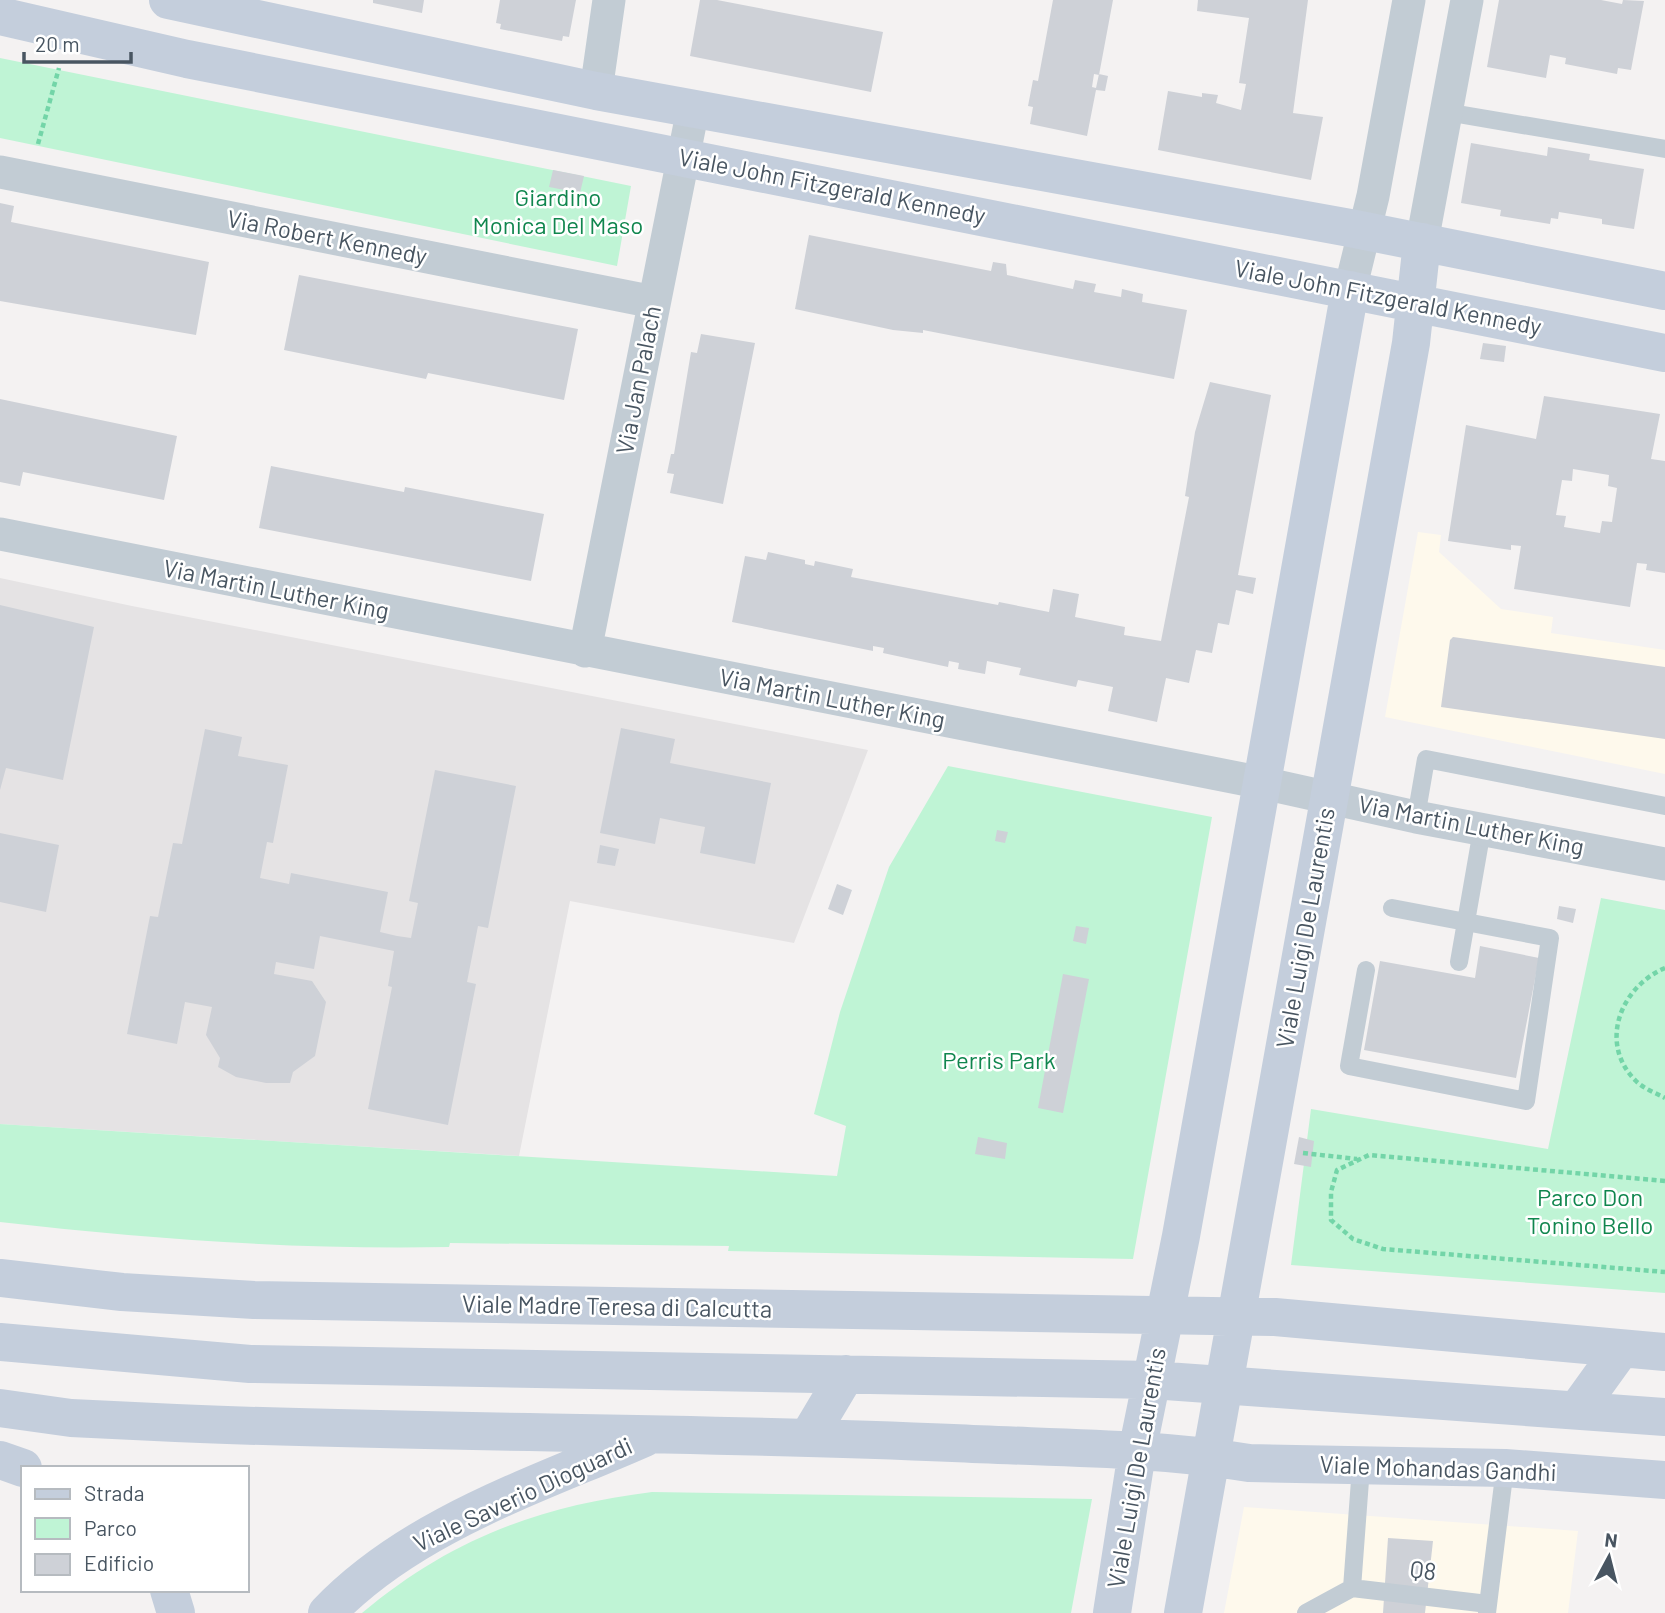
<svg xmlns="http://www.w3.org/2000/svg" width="1665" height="1613" font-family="Barlow,sans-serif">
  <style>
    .commercial { fill: #fef9ec }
    .education { fill: #e5e3e4 }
    .green { fill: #bff4d5 }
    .building { fill: #ced1d7; fill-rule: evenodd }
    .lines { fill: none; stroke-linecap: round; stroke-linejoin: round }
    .path { stroke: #73d5a8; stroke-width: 4.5; stroke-dasharray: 5 3.5; stroke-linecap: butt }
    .lane { stroke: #c2ccd4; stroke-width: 18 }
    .street { stroke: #c2ccd4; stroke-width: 33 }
    .secondary { stroke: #c4cedc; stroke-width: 38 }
    .labels { text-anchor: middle; stroke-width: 5; stroke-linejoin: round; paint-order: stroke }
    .street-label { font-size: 24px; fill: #485561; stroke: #fff }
    .park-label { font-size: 24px; fill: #10864e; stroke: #fff }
  </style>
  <rect width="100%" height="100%" fill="#f4f2f2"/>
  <!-- commercial -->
  <path class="commercial" d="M1418 532 1441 535 1439 552 1501 609 1553 617 1551 633 1665 650V774L1385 717Z
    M1244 1507 1578 1531 1568 1613H1224Z"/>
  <!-- education -->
  <path class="education" d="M0 578 132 606 868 750 794 943 570 901 519 1156 0 1124Z"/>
  <!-- green -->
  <path class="green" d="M0 58 631 186 617 266 0 138Z
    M948 766 1212 817 1133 1259 728 1251 729 1246 450 1243 449 1247C298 1250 150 1239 0 1222V1124L837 1176 846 1126 814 1114 840 1012 889 867Z
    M1601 898 1665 910V1293L1291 1265 1311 1109 1548 1149Z
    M652 1492 1092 1499 1071 1613H362C450 1539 539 1506 652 1492Z"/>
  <!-- building -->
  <path class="building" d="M373 0H424L422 13 373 3Z
    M500 0H576L569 37 563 36 562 41 500 29 501 24 496 23Z
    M700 0H717L883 32 871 92 690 56Z
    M1053 0H1113L1099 75 1094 74 1092 87 1096 88 1099 74 1108 76 1105 91 1096 90 1087 136 1030 124 1033 107 1028 106 1033 80 1038 81Z
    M1198 0H1308L1293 113 1323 117 1311 180 1158 150 1168 91 1202 97V93L1218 95 1216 103 1241 110 1246 84 1239 83 1249 18 1197 11Z
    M1499 0H1601L1622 4 1623 0 1644 1 1631 70 1618 68 1617 74 1565 64 1566 58 1550 55 1546 78 1487 67Z
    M1471 143 1547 156 1548 147 1590 154 1589 160 1644 169 1634 229 1602 224V219L1559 212 1558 219 1551 218 1550 224 1500 216 1501 210 1461 203Z
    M553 170 584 176 580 193 549 187Z
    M0 203 14 206 11 222 209 262 196 335 0 301Z
    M809 235 991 271 993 262 1006 264 1007 275 1073 289 1075 280 1096 284 1094 292 1121 297 1122 289 1143 294 1142 302 1187 310 1174 379 923 330V333L893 330 795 309Z
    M299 275 578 329 564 400 428 373 426 379 284 350Z
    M701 334 755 343 723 504 670 493 674 474 667 473 671 454H674L691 352 697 353Z
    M1483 343 1506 346 1504 362 1480 359Z
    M1210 382 1271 395 1238 575 1256 578 1253 594 1236 590 1229 625 1218 623 1212 653 1196 650 1189 683 1166 678 1157 722 1108 711 1113 687 1078 680 1076 687 1019 675 1021 668 987 661 985 674 958 669 959 663 949 661 948 667 883 653 884 648 873 646V651L732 622 745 556 766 560 768 552 805 560V564L814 566 815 561 853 569 851 577 998 605 999 602 1049 612 1053 589 1079 594 1075 617 1125 627 1124 635 1161 641 1189 497 1185 496 1195 432Z
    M1544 396 1660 414 1651 459 1665 461V573L1646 570 1647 564 1637 563 1630 607 1514 589 1521 546 1511 545V550L1448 541 1466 425 1536 439ZM1573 469 1609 475 1608 486 1617 488 1612 522 1602 521 1600 533 1564 527 1566 516 1556 515 1562 480 1572 481Z
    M0 399 177 436 164 500 23 472 20 486 0 482Z
    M271 466 404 492 405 487 544 514 531 581 259 528Z
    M0 605 94 627 63 780 6 768 0 790Z
    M1453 637 1665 667V739L1441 707 1450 640Z
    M621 728 675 739 670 763 771 783 755 864 700 853 705 827 684 823 660 818 655 844 600 833Z
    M205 729 242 737 238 756 288 765 273 843 267 842 260 878 289 884 291 873 388 892 380 932 397 936 411 938 418 903 409 901 435 770 516 786 488 928 478 926 467 982 476 984 448 1125 368 1109 392 987 388 986 394 951 320 936 314 969 276 962 274 974 312 981 326 1002 315 1056 293 1072 290 1083H266L236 1077 218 1067 220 1058 206 1035 212 1007 185 1002 177 1044 127 1034 150 916 158 917 173 843 182 844Z
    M997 830 1008 832 1005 843 995 841Z
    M0 833 59 845 46 912 0 902Z
    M600 845 619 849 615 866 597 863Z
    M837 884 852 890 843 915 828 909Z
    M1559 906 1576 909 1573 923 1557 919Z
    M1076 926 1089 928 1086 944 1073 941Z
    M1480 946 1539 958 1516 1078 1364 1050 1380 961 1475 978Z
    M1063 974 1089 979 1063 1113 1038 1108Z
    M978 1137 1007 1143 1005 1159 975 1154Z
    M1299 1137 1314 1141 1311 1167 1294 1164Z
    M1388 1538 1433 1541 1425 1613H1383Z"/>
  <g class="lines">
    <!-- path -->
    <path class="path" d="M38 144 59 68
      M1665 968C1620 987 1598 1044 1636 1081 1644 1089 1656 1093 1665 1098
      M1303 1153 1357 1159
      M1665 1181 1369 1155 1337 1170 1331 1192V1220L1353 1239 1383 1249 1665 1272"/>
    <!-- lane -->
    <path class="lane" d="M1446 112 1665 149
      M1416 817 1426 759 1665 806
      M1459 962 1482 830
      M1366 970 1349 1066 1526 1101 1550 938 1392 908
      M1352 1588 1488 1604
      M1306 1613 1352 1588 1361 1467
      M1487 1613 1505 1468"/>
    <!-- street -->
    <path class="street" d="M596 91 609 0
      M0 172 654 302
      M1422 242 1467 0
      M1350 290 1373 196 1409 0
      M0 534 1263 783 1416 817 1665 864
      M585 651 693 109"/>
    <!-- secondary -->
    <path class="secondary" d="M168 0 596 91 1350 228 1665 291
      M0 16 187 59 1665 353
      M0 1278 122 1292 254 1300 1275 1317 1665 1352
      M0 1342 250 1364 1152 1380 1665 1417
      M0 1408 71 1418 176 1423C435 1434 694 1431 953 1443 1051 1448 1152 1447 1249 1463L1505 1468 1665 1480
      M1577 1410 1621 1349
      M809 1436 846 1374
      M0 1460 23 1468
      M169 1590 176 1613
      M327 1613C411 1525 535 1486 644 1438
      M1112 1613 1137 1452 1181 1236 1350 290
      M1183 1613 1411 343 1422 242"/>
  </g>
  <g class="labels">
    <!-- street labels -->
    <g class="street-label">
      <text transform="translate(832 187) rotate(11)" y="8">Viale John Fitzgerald Kennedy</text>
      <text transform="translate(327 238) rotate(11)" y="8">Via Robert Kennedy</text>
      <text transform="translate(1388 298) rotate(11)" y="8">Viale John Fitzgerald Kennedy</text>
      <text transform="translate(639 380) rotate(-79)" y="8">Via Jan Palach</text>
      <text transform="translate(276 590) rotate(11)" y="8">Via Martin Luther King</text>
      <text transform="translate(832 699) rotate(11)" y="8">Via Martin Luther King</text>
      <text transform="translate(1471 826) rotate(11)" y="8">Via Martin Luther King</text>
      <text transform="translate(1306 928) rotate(-80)" y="8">Viale Luigi De Laurentis</text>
      <text transform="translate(617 1307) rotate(1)" y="8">Viale Madre Teresa di Calcutta</text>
      <text transform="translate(1137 1468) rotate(-80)" y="8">Viale Luigi De Laurentis</text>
      <text transform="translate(1438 1469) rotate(2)" y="8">Viale Mohandas Gandhi</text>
      <text transform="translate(523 1495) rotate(-25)" y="8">Viale Saverio Dioguardi</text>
      <text transform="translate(1423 1571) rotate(7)" y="8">Q8</text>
    </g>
    <!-- park labels -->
    <g class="park-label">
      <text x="558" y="206">Giardino<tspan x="558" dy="28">Monica Del Maso</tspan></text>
      <text x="999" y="1069">Perris Park</text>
      <text x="1590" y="1206">Parco Don<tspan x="1590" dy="28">Tonino Bello</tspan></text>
    </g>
  </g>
  <!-- legend -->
  <rect x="21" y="1466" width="228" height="126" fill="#ffffff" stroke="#b6bbc0" stroke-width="2"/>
  <rect x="35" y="1489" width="35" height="10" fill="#c4cedc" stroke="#b6bbc0" stroke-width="2"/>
  <text x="84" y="1501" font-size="21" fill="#485561">Strada</text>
  <rect x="35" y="1518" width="35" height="21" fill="#bff4d5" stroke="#b6bbc0" stroke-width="2"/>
  <text x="84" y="1536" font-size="21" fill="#485561">Parco</text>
  <rect x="35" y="1554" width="35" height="21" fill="#ced1d7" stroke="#b6bbc0" stroke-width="2"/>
  <text x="84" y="1571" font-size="21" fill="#485561">Edificio</text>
  <!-- north arrow -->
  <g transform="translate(1609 1557) rotate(7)" stroke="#ffffff" stroke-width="5" paint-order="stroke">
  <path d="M0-5L12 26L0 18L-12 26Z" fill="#485561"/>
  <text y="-10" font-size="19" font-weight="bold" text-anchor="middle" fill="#485561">N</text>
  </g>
  <!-- scale -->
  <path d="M24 52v10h107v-10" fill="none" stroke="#485561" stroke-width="3.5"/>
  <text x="35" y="52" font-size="21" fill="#485561" stroke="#ffffff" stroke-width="5" paint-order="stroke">20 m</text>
</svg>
